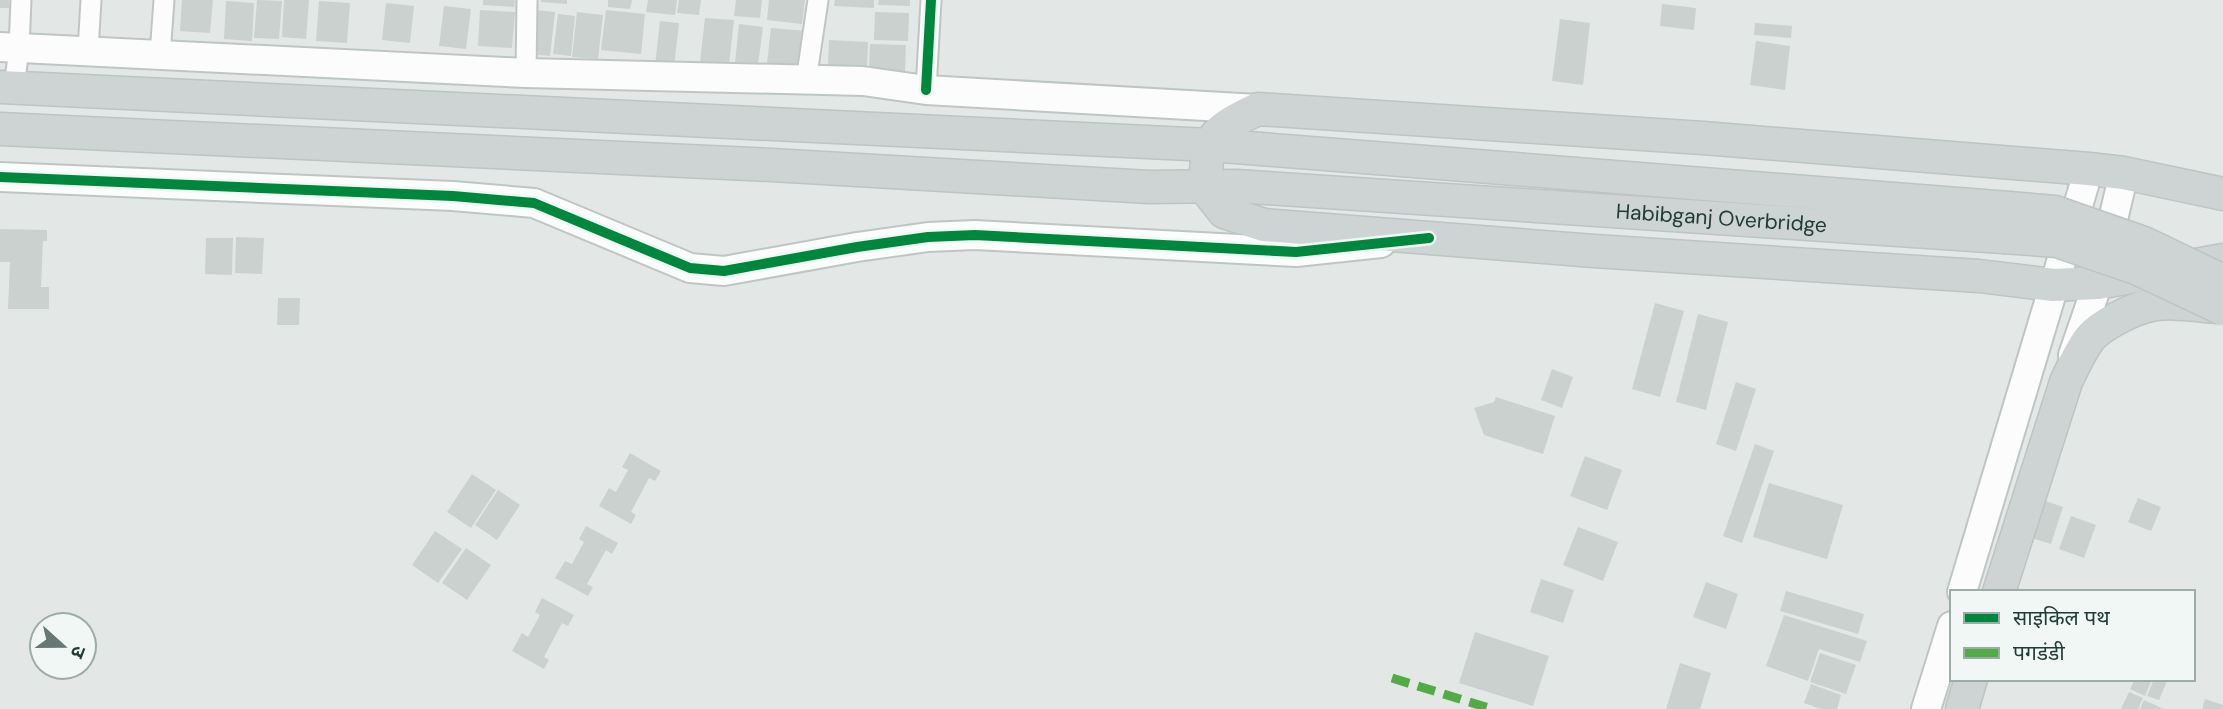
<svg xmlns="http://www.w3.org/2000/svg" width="2223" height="709" font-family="'DM Sans','Noto Sans Devanagari',sans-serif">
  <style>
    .building { fill: #cbd1cf }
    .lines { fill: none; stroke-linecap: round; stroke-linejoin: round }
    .street-casing { stroke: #c0c5c3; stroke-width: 23 }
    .secondary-casing { stroke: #bec6c3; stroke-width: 32 }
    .primary-casing { stroke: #bcc5c3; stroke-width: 35 }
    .street { stroke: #fbfcfb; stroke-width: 19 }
    .secondary { stroke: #fbfcfb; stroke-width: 28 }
    .primary { stroke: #cdd4d3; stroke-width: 32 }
    .primary-bridge-casing { stroke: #bcc5c3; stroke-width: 35; stroke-linecap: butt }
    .primary-bridge { stroke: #cdd4d3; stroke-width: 32 }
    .quiet { stroke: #52ac45; stroke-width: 9; stroke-dasharray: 18 9; stroke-linecap: butt }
    .cycleway-casing { stroke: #f0f7f5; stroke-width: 15 }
    .cycleway { stroke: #00873e; stroke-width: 10 }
    .labels { text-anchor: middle; stroke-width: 6; stroke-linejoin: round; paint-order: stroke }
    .street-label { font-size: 21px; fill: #213b36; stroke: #f0f7f5 }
  </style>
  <rect width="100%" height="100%" fill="#e3e8e6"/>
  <!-- building -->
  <path class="building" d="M0 0H9V8H0Z
    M182 0H213L210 33 180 31Z
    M257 0 282 1 279 39 254 38Z
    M284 0H309L306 39 282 37Z
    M483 0H515L514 7 483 5Z
    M541 0H567V4L541 2Z
    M608 0H632L630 9 608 7Z
    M648 0H677L675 15 646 12Z
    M679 0H701L699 15 677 13Z
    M736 0H762L760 18 734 16Z
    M769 0H805L802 24 767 20Z
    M835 0H874V8L834 6Z
    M879 0H910V6L878 5Z
    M226 1 254 3 252 41 224 39Z
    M319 1 350 3 347 43 316 41Z
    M386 3 414 6 410 43 382 40Z
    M1662 4 1696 8 1694 30 1660 26Z
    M444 6 471 9 466 49 439 46Z
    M480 10 515 12 512 48 478 46Z
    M535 10 555 12 550 56 530 54Z
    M606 10 645 14 641 54 601 50Z
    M577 12 603 15 598 59 572 57Z
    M875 12 909 13 908 41 874 40Z
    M558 14 575 16 571 56 553 54Z
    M705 18 734 20 729 65 700 62Z
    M1560 19 1590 23 1583 85 1552 81Z
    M660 21 679 23 674 67 655 65Z
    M1755 23 1792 26 1791 38 1754 35Z
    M739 24 763 27 758 65 735 63Z
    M771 28 806 31 802 67 767 63Z
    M829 40 868 42 867 67 828 65Z
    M1756 41 1790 46 1785 90 1750 85Z
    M870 44 906 45 905 72 869 70Z
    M0 229 47 230V241H43L41 287H49V309H8L10 262H0Z
    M236 237 264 238 262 274 235 273Z
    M206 238H233L232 275 205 274Z
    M278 298H300L299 325H277Z
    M1655 303 1684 311 1660 397 1632 389Z
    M1698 314 1728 322 1706 410 1676 402Z
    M1552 369 1573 377 1562 408 1541 400Z
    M1736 382 1756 389 1736 451 1716 444Z
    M1496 397 1555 416 1543 454 1484 435 1474 408 1494 402Z
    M1755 444 1774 451 1742 543 1723 536Z
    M630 453 661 471 655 481 649 478 631 512 636 515 631 524 599 506 609 488 616 492 628 470 622 467Z
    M1585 456 1622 470 1607 510 1570 496Z
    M472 474 496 490 471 528 447 512Z
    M1769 483 1843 505 1827 559 1753 537Z
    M498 490 520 505 497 540 475 525Z
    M2037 498 2063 507 2051 544 2025 536Z
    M2138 498 2161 507 2151 531 2128 522Z
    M2071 516 2096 525 2084 558 2059 549Z
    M586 526 618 543 612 554 606 550 587 584 593 587 588 596 555 578 565 561 572 564 584 542 579 539Z
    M1578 527 1618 542 1603 581 1563 565Z
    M435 531 462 549 438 583 412 565Z
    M466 548 491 565 467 600 442 583Z
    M1541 579 1574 590 1563 623 1530 612Z
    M1706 582 1738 594 1726 629 1693 617Z
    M1786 591 1864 614 1858 634 1780 611Z
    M542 598 574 615 568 626 562 623 544 657 549 660 544 669 512 651 522 633 528 637 540 615 535 612Z
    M1784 615 1867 641 1860 662 1819 649 1808 681 1766 666Z
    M1475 632 1549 656 1533 706 1459 683Z
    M1820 653 1856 665 1846 694 1810 682Z
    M1680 663 1711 673 1700 709H1666Z
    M2135 679H2152L2145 696 2130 689Z
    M2154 679H2168L2159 700 2147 696Z
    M1811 684 1841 695 1837 709H1821L1804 703Z
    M2129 692 2143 698 2138 709H2121Z
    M2205 699 2223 705V709H2202Z
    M2144 700 2164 709H2140Z"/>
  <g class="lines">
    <defs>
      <path id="street" d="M88 51 91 0
        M160 55 164 0
        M526 73 527 0
        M806 81 818 0
        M14 88 19 48 21 0
        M926 90 931 0"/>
      <path id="secondary" d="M0 47 526 73 863 81 926 90 1258 109
        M0 177 453 196 534 203 690 268 724 271 857 247 928 237 975 235 1296 252 1381 243
        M2073 355 2098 283 2124 173
        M1962 592 2089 169
        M1926 709 1952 626"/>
      <g id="primary">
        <path d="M0 87 1210 145 2009 208"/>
        <path id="s1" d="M0 129 772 165 1149 187 1236 186 2003 237"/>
        <path d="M2223 194 2124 173 2089 169 1703 138 1258 109C1241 117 1215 128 1209 148 1206 160 1206 175 1205 188L1224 212 1264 225 1594 251 1979 276 2053 285 2098 283 2223 260"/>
        <path d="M1999 592 2066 382C2073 367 2080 351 2090 338 2101 325 2131 310 2147 306 2169 300 2197 306 2219 307"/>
        <path d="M1962 709 1971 679"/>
      </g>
    </defs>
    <!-- street casing -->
    <use href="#street" class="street-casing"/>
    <!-- secondary casing -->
    <use href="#secondary" class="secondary-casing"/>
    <!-- primary casing -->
    <use href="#primary" class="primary-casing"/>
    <!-- street -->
    <use href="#street" class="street"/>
    <!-- secondary -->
    <use href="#secondary" class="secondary"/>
    <!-- primary -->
    <use href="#primary" class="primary"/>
    <defs>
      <path id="primary-bridge" d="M2009 208 2055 212 2144 243 2223 281
        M2003 237 2057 241 2136 268 2223 309"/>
    </defs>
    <!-- primary-bridge casing -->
    <use href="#primary-bridge" class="primary-bridge-casing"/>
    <!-- primary-bridge -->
    <use href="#primary-bridge" class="primary-bridge"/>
    <!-- quiet -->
    <path class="quiet" d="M1392 678 1492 709"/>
    <defs>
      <path id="cycleway" d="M926 90 931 0
        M0 177 453 196 534 203 690 268 724 271 857 247 928 237 975 235 1296 252 1429 238"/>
    </defs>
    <!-- cycleway casing -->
    <use href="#cycleway" class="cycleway-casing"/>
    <!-- cycleway -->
    <use href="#cycleway" class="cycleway"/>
  </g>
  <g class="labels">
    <!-- street labels -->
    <g class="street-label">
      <text dy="7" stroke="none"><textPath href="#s1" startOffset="1724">Habibganj Overbridge</textPath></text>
    </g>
  </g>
  <!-- legend -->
  <rect x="1950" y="590" width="245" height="91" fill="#f0f7f5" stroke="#9daca9" stroke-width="2"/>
  <rect x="1964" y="613" width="35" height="10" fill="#00873e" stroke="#9daca9" stroke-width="2"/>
  <text x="2013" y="625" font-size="21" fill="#213b36">साइकिल पथ</text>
  <rect x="1964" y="648" width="35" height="10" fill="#52ac45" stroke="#9daca9" stroke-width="2"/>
  <text x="2013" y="660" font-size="21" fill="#213b36">पगडंडी</text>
  <!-- north arrow -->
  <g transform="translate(63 646) rotate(111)"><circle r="33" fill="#f0f7f5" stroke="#9daca9" stroke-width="2"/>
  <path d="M0-5L12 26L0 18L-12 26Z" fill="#657874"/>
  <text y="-10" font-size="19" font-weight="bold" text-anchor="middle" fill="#213b36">उ</text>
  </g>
</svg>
